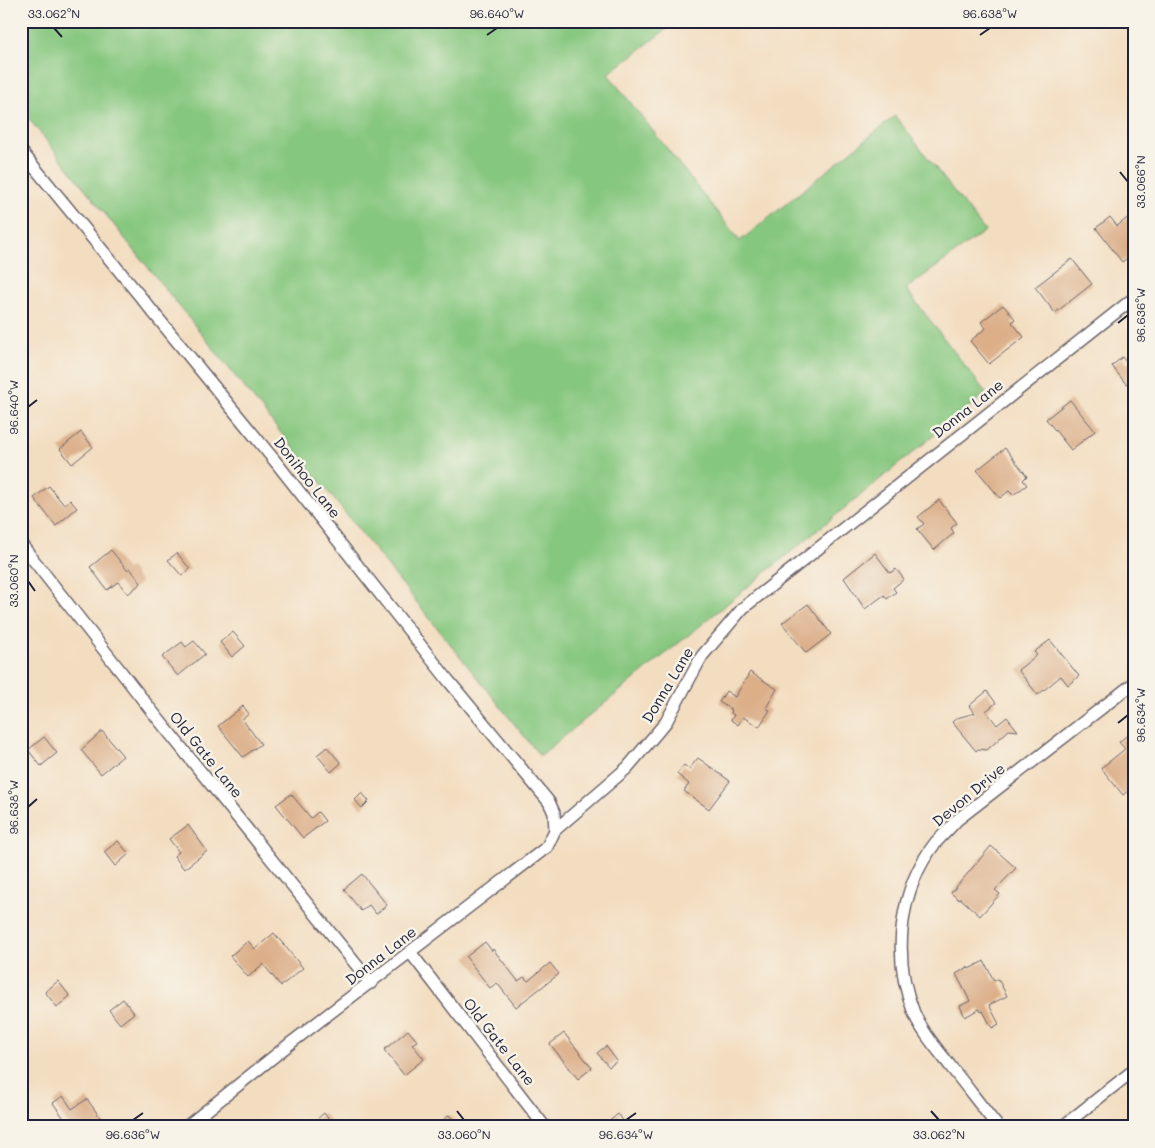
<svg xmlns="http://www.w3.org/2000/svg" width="1155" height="1148" font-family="Mali,sans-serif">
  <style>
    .green { fill: #86c77f; stroke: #54745d }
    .building { fill: #dcaf89 }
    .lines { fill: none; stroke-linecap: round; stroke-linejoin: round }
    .minor-casing { stroke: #6b636a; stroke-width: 14 }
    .minor { stroke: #fff; stroke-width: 11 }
    .ticks { fill: none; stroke: #22223b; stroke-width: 2 }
    .labels { text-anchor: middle; stroke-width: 5; stroke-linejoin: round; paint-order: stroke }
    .street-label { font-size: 15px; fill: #22223b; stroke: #f7f3e8 }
    .neatline { fill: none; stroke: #22223b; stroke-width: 2 }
    .ticks-label { font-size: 12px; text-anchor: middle; fill: #22223b }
  </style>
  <rect width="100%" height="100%" fill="#f7f3e8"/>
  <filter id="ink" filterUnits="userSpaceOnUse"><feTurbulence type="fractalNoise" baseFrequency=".02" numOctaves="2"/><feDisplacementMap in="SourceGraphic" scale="10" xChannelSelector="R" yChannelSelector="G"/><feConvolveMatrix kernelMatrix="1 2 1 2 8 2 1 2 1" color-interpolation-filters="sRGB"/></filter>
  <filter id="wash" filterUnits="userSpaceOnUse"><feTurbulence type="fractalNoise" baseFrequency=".0096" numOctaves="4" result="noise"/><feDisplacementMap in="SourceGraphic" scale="20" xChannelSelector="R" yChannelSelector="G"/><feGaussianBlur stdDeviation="1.12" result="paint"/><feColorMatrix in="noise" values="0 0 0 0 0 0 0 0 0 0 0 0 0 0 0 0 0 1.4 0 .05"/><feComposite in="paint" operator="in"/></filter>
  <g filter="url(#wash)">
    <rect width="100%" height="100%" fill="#f3ddc0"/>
    <!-- green -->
    <path class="green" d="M21 21H677L608 74 740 241 895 116 985 231 906 289 986 393 540 756 21 109Z"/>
    <g id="blocks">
      <!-- building -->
      <path class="building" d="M1134 213V253L1122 262 1096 228 1110 217 1117 226Z
        M1072 259 1092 284 1055 313 1035 287Z
        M1003 305 1015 319 1012 322 1024 337 989 364 970 341 986 328 981 322Z
        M1122 357 1127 363 1134 358V378L1126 384 1112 366Z
        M1070 400 1095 431 1071 450 1046 419Z
        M81 432 93 447 72 464 60 449Z
        M1005 448 1027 476 1023 480 1027 485 1013 495 1009 491 1000 498 977 470Z
        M49 486 64 505 70 500 77 508 56 526 34 498Z
        M939 500 957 523 951 528 954 533 934 550 917 529 924 524 918 517Z
        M111 550 127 570 130 568 141 583 128 594 118 582 107 590 90 567Z
        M177 553 190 569 182 576 168 560Z
        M875 553 890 573 896 569 904 579 893 588 896 592 887 599 884 595 865 609 844 578Z
        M808 604 831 634 806 653 782 623Z
        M233 632 245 646 232 657 220 642Z
        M1050 640 1079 676 1068 685 1061 676 1038 695 1018 670 1037 655 1034 652Z
        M194 641 205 654 178 676 162 657 182 642 186 647Z
        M750 672 777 689 766 708 770 710 759 727 743 717 738 725 731 720 734 715 731 713 732 710 719 702 726 691 735 697Z
        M987 691 996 703 986 711 997 725 1007 717 1018 731 1009 730 987 750 978 749 976 751 952 722 957 718 975 713 969 706Z
        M243 706 249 714 242 719 261 744 243 757 218 726Z
        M102 731 123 756 101 774 81 750Z
        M1130 733 1134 738V786L1123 795 1101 768 1125 749 1119 742Z
        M44 737 57 753 41 766 28 750Z
        M327 747 341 763 331 772 317 755Z
        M698 758 730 781 709 809 684 791 689 784 677 774 684 765 689 769Z
        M362 793 369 801 362 808 355 800Z
        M291 794 311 818 318 812 325 821 303 838 276 805Z
        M188 825 207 851 184 869 174 856 179 852 169 839Z
        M118 841 129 854 115 866 104 852Z
        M991 846 1016 868 995 890 1000 894 980 916 960 898 959 900 951 893Z
        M362 874 387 905 376 914 369 905 361 911 344 889Z
        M274 933 303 968 281 986 263 964 248 977 230 956 248 941 255 949Z
        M485 942 492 951 493 949 518 981 524 977 528 981 550 963 559 974 516 1007 497 983 490 988 466 957Z
        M984 961 994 981 998 979 1007 996 989 1005 999 1024 992 1028 983 1011 981 1012 979 1009 965 1017 960 1006 970 1001 956 974 968 967 969 969Z
        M58 981 70 996 57 1007 45 992Z
        M123 999 134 1013 120 1024 109 1010Z
        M408 1030 417 1041 412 1044 424 1059 404 1075 384 1050Z
        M564 1033 592 1068 578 1079 550 1044Z
        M606 1046 617 1061 609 1067 597 1053Z
        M63 1096 72 1109 87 1099 107 1127H70L53 1103Z
        M324 1113 335 1127H308Z
        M618 1114 628 1127H602Z
        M449 1115 459 1127H435Z"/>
    </g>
  </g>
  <g filter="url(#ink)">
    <use href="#blocks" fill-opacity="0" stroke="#6b636a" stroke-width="1"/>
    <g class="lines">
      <defs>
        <path id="minor" d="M21 151 275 461 448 680 549 802 554 813 555 830
          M21 544 151 710 371 983
          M410 952 545 1127
          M186 1127 292 1042 547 847 555 830 627 768 666 722 702 656 743 608 1134 298
          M998 1127C982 1107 967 1087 951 1067 938 1050 922 1032 914 1013 892 958 898 890 936 842 943 835 950 828 957 820L1134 683
          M1062 1127 1134 1070"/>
      </defs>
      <!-- minor casing -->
      <use href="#minor" class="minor-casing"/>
      <!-- minor -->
      <use href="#minor" class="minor"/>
    </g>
  </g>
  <!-- ticks -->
  <path class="ticks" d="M54 28 62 37M487 35 497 28M980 35 990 28M1120 172 1128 182M1118 323 1128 315M28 407 37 400M28 581 35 591M1118 723 1128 715M28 807 37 799M457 1111 464 1120M931 1111 939 1120M133 1120 143 1113M626 1120 636 1113"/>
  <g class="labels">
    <!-- street labels -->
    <g class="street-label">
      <text transform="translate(968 409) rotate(-38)" y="5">Donna Lane</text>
      <text transform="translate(307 478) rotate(52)" y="5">Donihoo Lane</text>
      <text transform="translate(668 685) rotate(-59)" y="5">Donna Lane</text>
      <text transform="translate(206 755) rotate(51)" y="5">Old Gate Lane</text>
      <text transform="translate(969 795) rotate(-40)" y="5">Devon Drive</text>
      <text transform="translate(381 956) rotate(-38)" y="5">Donna Lane</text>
      <text transform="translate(499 1042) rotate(52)" y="5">Old Gate Lane</text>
    </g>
  </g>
  <!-- margin -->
  <rect width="1155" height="1148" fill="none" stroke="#f7f3e8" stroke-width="55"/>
  <rect x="28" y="28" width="1100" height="1092" class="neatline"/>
  <g class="ticks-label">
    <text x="54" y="18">33.062°N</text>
    <text x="497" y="18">96.640°W</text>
    <text x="990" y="18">96.638°W</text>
    <text transform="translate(1141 182) rotate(-90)" y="4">33.066°N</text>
    <text transform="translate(1141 315) rotate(-90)" y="4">96.636°W</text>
    <text transform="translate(14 407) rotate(-90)" y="4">96.640°W</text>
    <text transform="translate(14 581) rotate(-90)" y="4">33.060°N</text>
    <text transform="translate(1141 715) rotate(-90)" y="4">96.634°W</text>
    <text transform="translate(14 807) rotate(-90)" y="4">96.638°W</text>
    <text x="133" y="1139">96.636°W</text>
    <text x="464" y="1139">33.060°N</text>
    <text x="626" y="1139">96.634°W</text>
    <text x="939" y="1139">33.062°N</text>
  </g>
</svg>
